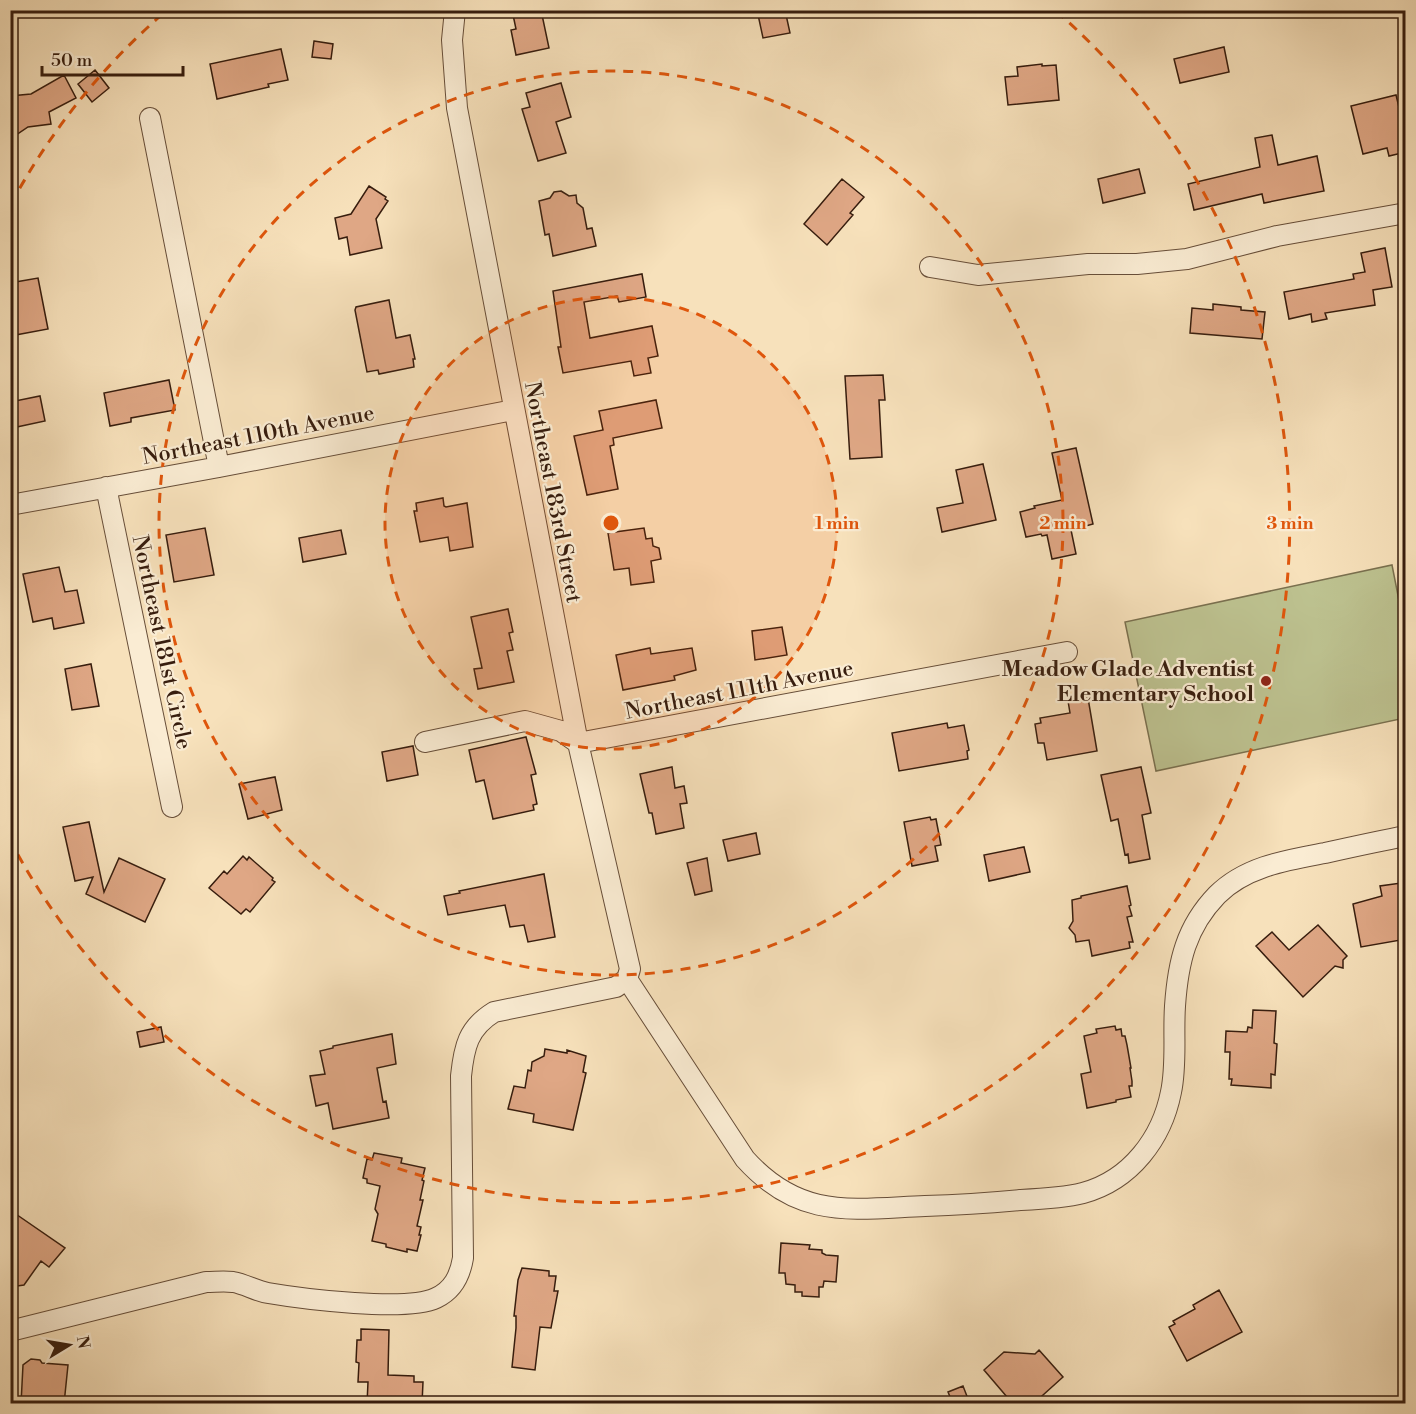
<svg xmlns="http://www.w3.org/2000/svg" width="1416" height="1414" font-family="'Libre Bodoni',serif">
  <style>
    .green { fill: #bdc290; stroke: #7a704f; stroke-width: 1.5 }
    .building { fill: #dfa785; stroke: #371d0e; stroke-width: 1.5 }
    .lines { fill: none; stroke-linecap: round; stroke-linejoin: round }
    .minor-casing { stroke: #674e39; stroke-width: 22 }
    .minor { stroke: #faecd3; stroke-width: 20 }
    .ring { fill: none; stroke: #df560c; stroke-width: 3; stroke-dasharray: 10 8 }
    .poi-dot { fill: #8f2418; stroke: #faecd3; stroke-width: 2 }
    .labels { text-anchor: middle; stroke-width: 4.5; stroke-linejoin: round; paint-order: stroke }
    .street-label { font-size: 22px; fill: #371d0e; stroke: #faecd3 }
    .poi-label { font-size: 22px; font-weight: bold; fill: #371d0e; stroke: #faecd3; text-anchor: end }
    .centre { fill: #df560c; stroke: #faecd3; stroke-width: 3 }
    .ring-label { font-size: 18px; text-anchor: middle; font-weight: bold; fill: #df560c; stroke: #faecd3; stroke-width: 4.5; stroke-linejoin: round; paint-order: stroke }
  </style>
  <rect width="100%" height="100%" fill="#f7e1bb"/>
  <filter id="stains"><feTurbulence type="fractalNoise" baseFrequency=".00333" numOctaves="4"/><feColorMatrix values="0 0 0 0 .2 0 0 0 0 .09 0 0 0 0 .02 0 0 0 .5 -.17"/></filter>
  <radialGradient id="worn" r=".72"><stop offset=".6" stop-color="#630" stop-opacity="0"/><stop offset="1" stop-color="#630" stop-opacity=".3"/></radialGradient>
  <!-- green -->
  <path class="green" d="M1392 565 1405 631V718L1156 771 1125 622Z"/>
  <!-- building -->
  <path class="building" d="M512 10H541L549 48 516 55 511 30 516 29Z
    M757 10H785L790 33 763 38Z
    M314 41 333 44 331 59 312 57Z
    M1224 47 1229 72 1180 83 1174 59Z
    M281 49 288 80 268 84 269 87 217 99 210 64Z
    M1042 64V66L1056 65 1059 100 1008 105 1005 77 1018 76 1017 67Z
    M95 70 109 88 92 102 78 84Z
    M64 75 76 98 49 112 51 124 28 127 10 139V96L31 94Z
    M561 83 571 117 556 122 566 153 538 161 522 109 530 107 526 93Z
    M1396 95 1406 136V152L1389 156 1387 148 1363 154 1351 106Z
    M1272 135 1278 165 1317 156 1324 191 1264 203 1262 194 1194 210 1188 184 1260 167 1255 138Z
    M1139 169 1145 193 1103 203 1098 179Z
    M842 179 864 197 850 213 853 215 827 245 804 224Z
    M369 186 386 197 385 199 388 201 376 219 382 248 350 255 347 237 339 239 335 218 351 214Z
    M561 191 569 196 576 195 577 203 583 208 587 229 592 228 596 246 553 256 549 234 545 235 539 201 550 198 554 192Z
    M1385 248 1392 287 1373 290 1375 305 1325 313 1327 319 1312 322 1311 314 1289 319 1284 292 1354 279 1353 274 1365 272 1361 253Z
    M642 274 646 297 619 302 617 296 584 302 590 338 652 326 658 356 648 358 651 373 634 376 631 361 563 373 558 347H561L553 291Z
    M38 278 48 329 10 336V283Z
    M389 300 396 338 410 335 415 359H413L414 367 379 374 378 370 367 372 355 310 356 307Z
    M1213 304 1241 307V310L1265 312 1262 339 1190 333 1192 308 1213 310Z
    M883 375 885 400H879L882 457 850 459 845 376Z
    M169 380 175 410 131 418V422L110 426 104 393Z
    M40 396 45 421 12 428 10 402Z
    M656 400 662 428 613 438 614 445 610 446 618 489 587 495 574 436 603 430 599 411Z
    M1076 448 1093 524 1071 530 1076 554 1052 559 1047 535 1042 536 1041 534 1026 537 1020 512 1035 508 1034 506 1062 500 1052 453Z
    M983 464 996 520 942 532 937 508 963 503 956 470Z
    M443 498 444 506 446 507 467 503 473 547 450 551 448 537 420 542 414 511H417L416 503Z
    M205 528 214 575 174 582 166 535Z
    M644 528 646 539 652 538 653 546 659 548 661 559 651 561 654 582 631 585 629 568 614 570 608 533Z
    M341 530 346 554 303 562 299 538Z
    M59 567 65 592 77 590 84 623 54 629 52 618 33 622 23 574Z
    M508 609 513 632 509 633 513 650 507 651 514 682 478 689 474 669 482 668 471 617Z
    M782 627 787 655 755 660 752 631Z
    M650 648 651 654 692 648 696 670 674 676 675 680 623 690 616 655Z
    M91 664 99 706 72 710 65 669Z
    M1088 698 1097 751 1047 760 1044 743H1038L1035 724 1041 723 1040 718 1070 713 1068 701Z
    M947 723 948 728 964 725 969 750 967 751 968 759 899 771 892 733Z
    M526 737 536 774 531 775 537 804 533 805 534 810 493 819 484 780 476 782 469 750Z
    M413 746 418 775 387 781 382 752Z
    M672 767 675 788 684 786 687 803 680 804 684 828 656 834 652 813H649L640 774Z
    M1141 767 1151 813 1142 815 1150 859 1129 863 1128 854 1125 855 1118 819 1111 821 1101 775Z
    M275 777 282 810 248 819 239 784Z
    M930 817 931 820 936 819 941 845 935 846 938 861 912 866 904 822Z
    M89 822 104 892 119 858 165 879 145 922 86 894 93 877 75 881 63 827Z
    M756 833 760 854 728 861 723 840Z
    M1024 847 1030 872 989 881 984 855Z
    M243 856 247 860 249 857 273 878 272 880 275 882 250 912 246 909 241 914 209 888 224 871 227 874Z
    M707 858 712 891 695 895 687 863Z
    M544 874 555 937 528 942 524 925 510 927 505 905 448 915 444 896 460 893 459 891Z
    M1401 883 1404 899 1406 898V934L1400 935 1401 940 1361 947 1353 904 1382 896 1380 886Z
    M1127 886 1131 905 1129 906 1132 916 1127 917 1133 942H1129L1130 948 1092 956 1089 940 1076 942 1075 935 1069 928 1073 921 1072 900 1081 898V896Z
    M1318 925 1347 956 1343 960V968L1335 966 1303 997 1256 946 1272 932 1289 950Z
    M1253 1010 1276 1011 1274 1043 1277 1044 1275 1075 1271 1074V1088L1231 1085 1232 1079H1229L1230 1052H1225L1226 1031 1247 1032 1248 1027 1252 1028Z
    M1115 1026 1116 1030 1121 1029 1122 1036H1125L1127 1045 1131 1068H1130L1132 1081V1086H1129L1131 1097 1116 1100V1102L1087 1108 1081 1074 1091 1072 1084 1036 1097 1033 1096 1029Z
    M161 1027 164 1042 140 1047 137 1032Z
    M392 1034 396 1064 377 1068 383 1102 386 1101 389 1118 333 1129 328 1103 316 1106 310 1076 325 1074 320 1051 333 1048V1046Z
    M545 1049 567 1053V1050L586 1056 583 1072 586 1073 573 1130 533 1122 534 1114 508 1109 514 1086 525 1088 528 1070 531 1071 532 1062 544 1056Z
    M374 1153 402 1158 401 1163 425 1168 422 1180 424 1181 420 1200H423L417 1226 421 1227 419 1235H421L417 1251 407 1249V1252L386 1247V1244L372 1241 378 1214 375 1209 380 1186 367 1183V1179L363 1178 367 1159 372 1160Z
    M10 1210 65 1248 49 1267 41 1261 24 1285 10 1287Z
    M781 1243 810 1245 809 1249 822 1250V1253L826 1255 838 1256 836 1282 824 1281 823 1287H819V1297L802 1296V1292H795V1285L786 1284 785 1273H779Z
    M522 1268 549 1271V1276H556L554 1291H558L551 1328 540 1327 535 1370 512 1367 516 1328V1316H514L518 1280Z
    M1219 1290 1242 1332 1187 1361 1169 1327 1175 1324 1173 1321 1195 1309 1193 1305Z
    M361 1329 389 1330 388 1375 414 1376V1382H423L422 1404H367L368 1382H358L359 1363 356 1362 357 1340H361Z
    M1039 1350 1063 1377 1033 1404H1013L984 1370 1004 1352 1035 1354Z
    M31 1359 40 1360 42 1363 68 1365 64 1404H21L23 1365Z
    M963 1386 970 1404H953L948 1392Z"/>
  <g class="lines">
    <defs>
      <path id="minor" d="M455 10 452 40 457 108 578 743 630 969 627 979
        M150 118 219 467
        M930 267 978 275 1088 264H1137L1187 259 1277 236 1406 213
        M106 487 172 807
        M10 505 219 467 513 410
        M425 742 525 721 561 731 578 743 1067 652
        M627 979 745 1159C800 1220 851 1209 925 1206 957 1205 988 1203 1020 1200 1041 1199 1063 1198 1083 1193 1131 1180 1162 1138 1171 1092 1177 1064 1173 1035 1175 1006 1178 962 1186 927 1217 895 1246 866 1288 860 1325 853 1352 847 1379 841 1406 836
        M10 1331 206 1282C215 1282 224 1281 233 1282 245 1284 256 1291 268 1293 303 1299 407 1312 436 1298 453 1290 460 1276 463 1258L461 1076C464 1047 468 1028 494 1012L616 987 627 979"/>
    </defs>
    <!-- minor casing -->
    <use href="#minor" class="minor-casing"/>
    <!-- minor -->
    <use href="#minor" class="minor"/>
  </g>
  <!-- distance rings -->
  <circle cx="611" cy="523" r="226" fill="#df560c" fill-opacity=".12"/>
  <g class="ring">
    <circle cx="611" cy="523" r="226"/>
    <circle cx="611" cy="523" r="452"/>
    <path d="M11 204A679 679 0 0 1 166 11M1056 11A679 679 0 1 1 11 842"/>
  </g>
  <!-- markers -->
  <circle class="poi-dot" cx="1266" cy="681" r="6"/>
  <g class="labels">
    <!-- street labels -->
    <g class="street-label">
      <text transform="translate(258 434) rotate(-11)" y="8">Northeast 110th Avenue</text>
      <text transform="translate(554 492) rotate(79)" y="8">Northeast 183rd Street</text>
      <text transform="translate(163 642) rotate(78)" y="8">Northeast 181st Circle</text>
      <text transform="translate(739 689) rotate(-11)" y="8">Northeast 111th Avenue</text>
    </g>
    <!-- poi labels -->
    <g class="poi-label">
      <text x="1254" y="676">Meadow Glade Adventist<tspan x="1254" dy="25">Elementary School</tspan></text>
    </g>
  </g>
  <circle cx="611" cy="523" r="9" class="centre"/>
  <g class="ring-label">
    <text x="837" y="529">1 min</text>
    <text x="1063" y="529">2 min</text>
    <text x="1290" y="529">3 min</text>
  </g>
  <!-- margin -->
  <rect width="1416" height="1414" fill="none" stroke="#f7e1bb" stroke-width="36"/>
  <rect x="12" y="12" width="1392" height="1390" fill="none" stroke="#371d0e" stroke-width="3"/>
  <rect x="18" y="18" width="1380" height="1378" fill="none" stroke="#371d0e" stroke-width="1.5"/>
  <!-- north arrow -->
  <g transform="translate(69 1345) rotate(79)" stroke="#faecd3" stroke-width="4.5" paint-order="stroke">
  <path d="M0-4.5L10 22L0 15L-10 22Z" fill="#371d0e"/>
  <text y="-9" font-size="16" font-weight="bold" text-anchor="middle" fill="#371d0e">N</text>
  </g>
  <!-- scale -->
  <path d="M42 66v9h141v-9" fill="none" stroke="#371d0e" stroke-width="3"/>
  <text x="51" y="66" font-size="18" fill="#371d0e" stroke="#faecd3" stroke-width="4.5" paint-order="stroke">50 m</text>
  <rect width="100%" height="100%" filter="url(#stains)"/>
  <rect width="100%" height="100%" fill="url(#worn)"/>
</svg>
